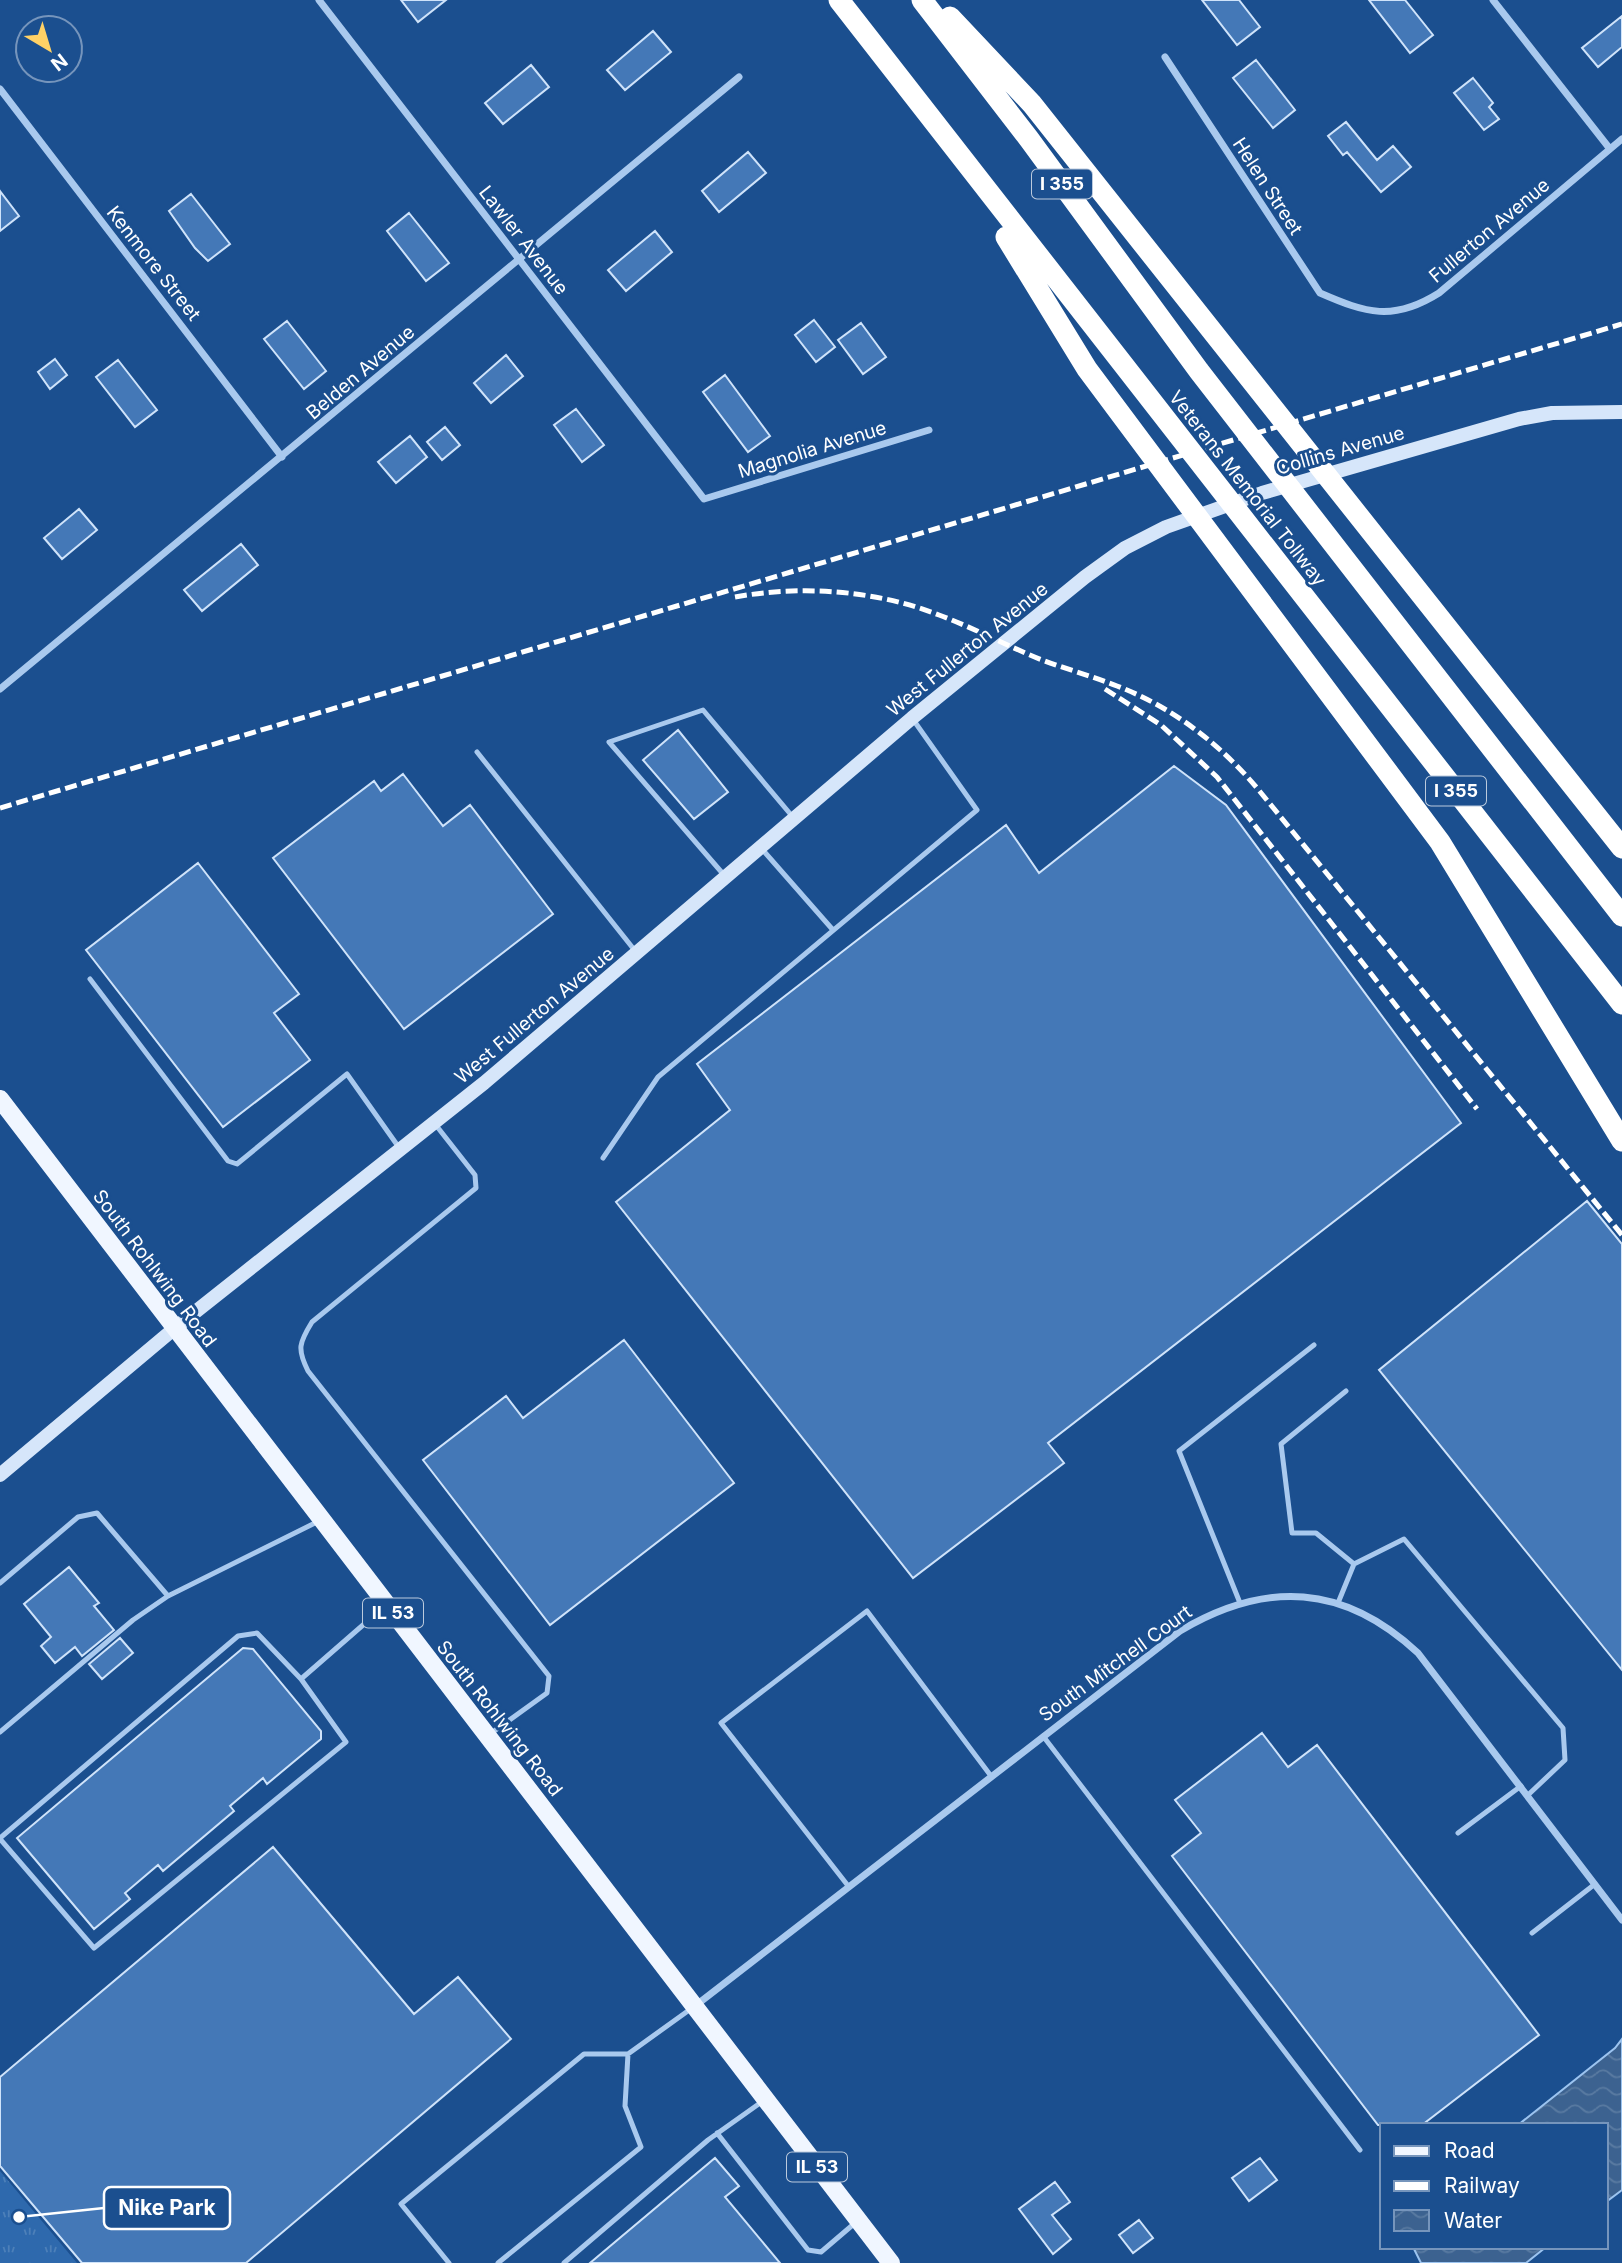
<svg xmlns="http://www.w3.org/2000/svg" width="1622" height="2263" font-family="Inter,sans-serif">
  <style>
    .park { fill: url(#park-tufts) }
    .water { fill: url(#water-waves); stroke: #9cc4f0; stroke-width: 2 }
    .building { fill: #4478b7; stroke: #cfe3fa; stroke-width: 2 }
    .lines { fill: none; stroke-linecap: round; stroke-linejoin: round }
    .lane { stroke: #a9c9ee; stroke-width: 5 }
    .street { stroke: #a9c9ee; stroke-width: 7 }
    .secondary { stroke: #d6e6fa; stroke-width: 14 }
    .primary { stroke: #f0f6ff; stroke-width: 18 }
    .highway { stroke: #fff; stroke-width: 21 }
    .rail { stroke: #fff; stroke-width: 5; stroke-dasharray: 12 5; stroke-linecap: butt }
    .labels { text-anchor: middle; stroke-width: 6; stroke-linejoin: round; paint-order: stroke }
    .shield { fill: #1b4f8f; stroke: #bbcadd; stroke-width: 2 }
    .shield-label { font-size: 18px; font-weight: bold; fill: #fff }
    .street-label { font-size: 19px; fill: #fff; stroke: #1b4f8f }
    .leader { fill: none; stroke: #fff; stroke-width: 2.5 }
    .callout-dot { fill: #fff; stroke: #1b4f8f; stroke-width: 2.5 }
    .callout { fill: #1b4f8f; stroke: #fff; stroke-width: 2.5 }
    .callout-label { font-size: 21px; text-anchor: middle; font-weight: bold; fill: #fff }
  </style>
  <defs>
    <pattern id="park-tufts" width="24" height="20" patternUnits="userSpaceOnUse" patternTransform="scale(1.75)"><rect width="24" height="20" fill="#2e69ad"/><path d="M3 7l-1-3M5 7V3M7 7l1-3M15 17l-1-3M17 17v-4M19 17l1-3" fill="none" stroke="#4d80b9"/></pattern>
    <pattern id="water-waves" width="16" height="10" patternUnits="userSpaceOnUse" patternTransform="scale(1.75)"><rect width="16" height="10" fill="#3c6290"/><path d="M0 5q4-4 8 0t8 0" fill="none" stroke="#597aa1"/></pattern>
  </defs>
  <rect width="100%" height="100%" fill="#1b4f8f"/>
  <!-- park -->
  <path class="park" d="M0 2171 77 2263H0Z"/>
  <!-- water -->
  <path class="water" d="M1622 2039V2190L1606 2202V2125H1518L1615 2048Z
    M1413 2247H1546L1526 2263H1421Z"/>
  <!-- building -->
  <path class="building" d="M401 0H446L418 22Z
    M1202 0H1239L1260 27 1237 45Z
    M1369 0H1405L1433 35 1410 53Z
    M1622 16V47L1598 67 1582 48Z
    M653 31 671 52 625 90 607 70Z
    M1256 60 1295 110 1273 128 1233 78Z
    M531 65 549 87 503 124 485 103Z
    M1473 78 1493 103 1489 107 1499 119 1484 130 1454 93Z
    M1346 122 1377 160 1393 146 1411 167 1381 192 1347 152 1343 155 1328 136Z
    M748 152 766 173 719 212 702 191Z
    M0 191 19 216 0 231Z
    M191 194 230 244 208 261 195 248 169 211Z
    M409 213 449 263 426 281 387 231Z
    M655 231 672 252 626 291 608 270Z
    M814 320 835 347 816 362 795 335Z
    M287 321 326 371 304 389 264 339Z
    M861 323 886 357 863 374 838 340Z
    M506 355 523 376 491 403 474 383Z
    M55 359 67 375 50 389 38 372Z
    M118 360 157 410 135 427 96 377Z
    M725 375 770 436 748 452 703 392Z
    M576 409 604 445 582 462 554 425Z
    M445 427 460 445 442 460 427 442Z
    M410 436 427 457 396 483 378 462Z
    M79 509 97 530 62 559 44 538Z
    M241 544 258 565 202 611 184 590Z
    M678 730 728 792 694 819 643 760Z
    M1174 766 1226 805 1461 1123 1048 1443 1064 1463 913 1578 616 1202 730 1110 697 1064 1006 825 1039 873Z
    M403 774 443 826 470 805 553 914 404 1029 273 858 374 781 381 791Z
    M198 863 299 994 274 1013 310 1060 223 1127 86 950Z
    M1587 1201 1622 1244V1670L1379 1370Z
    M624 1340 734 1483 550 1625 423 1460 506 1396 523 1418Z
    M69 1567 99 1603 94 1606 114 1630 82 1656 75 1647 55 1663 41 1646 51 1637 24 1604Z
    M120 1638 133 1653 102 1679 89 1664Z
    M243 1648 253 1649 321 1731V1739L267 1784 263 1778 230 1806 234 1811 163 1871 158 1865 125 1893 130 1899 94 1929 17 1838Z
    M1262 1733 1288 1767 1317 1745 1539 2035 1422 2125H1378L1172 1856 1201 1833 1175 1800Z
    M273 1847 414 2014 458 1977 511 2039 246 2263H82L0 2166V2077Z
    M715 2158 739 2186 725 2197 780 2263H590Z
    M1260 2158 1277 2180 1249 2201 1232 2178Z
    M1055 2182 1070 2202 1052 2215 1071 2239 1053 2254 1019 2209Z
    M1139 2220 1153 2238 1133 2253 1119 2235Z"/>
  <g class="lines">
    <!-- lane -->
    <path class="lane" d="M477 752 636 952
      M761 848 833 930
      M724 875 609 742 703 710 792 816
      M90 979 228 1161 237 1164 347 1074 400 1149
      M435 1124 475 1175 476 1188 312 1322C299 1343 297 1349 308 1371L549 1676 547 1693 490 1734
      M603 1158 658 1077 977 810 912 718
      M1354 1564 1404 1539 1563 1728 1565 1760 1528 1795
      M0 1583 78 1517 97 1513 168 1596
      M1240 1603 1179 1451 1314 1345
      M1338 1603 1354 1564 1316 1533H1292L1281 1444 1346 1391
      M301 1679 386 1605
      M0 1732 133 1620 168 1596 319 1521
      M1043 1736 1360 2150
      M1458 1833 1521 1786
      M0 1838 238 1636 257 1633 301 1679 346 1742 94 1948 0 1839
      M849 1887 721 1723 867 1611 991 1776
      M1532 1933 1595 1884
      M717 2133 808 2250 821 2252 855 2223
      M449 2263 401 2204 584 2054H628L692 2008
      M498 2263 641 2147 625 2106 628 2054
      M564 2263 708 2140 763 2101"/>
    <!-- street -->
    <path class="street" d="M319 0 704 499 929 430
      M1493 0 1610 149
      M1165 57 1320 293C1366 313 1393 322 1439 293L1622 139
      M0 89 282 457
      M0 689 739 77
      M695 2006 1180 1631C1266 1580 1344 1584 1418 1653L1622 1920"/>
    <!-- secondary -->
    <path class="secondary" d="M0 1475 175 1328 484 1083 912 718 1085 577 1125 548 1166 527 1262 493 1519 419 1552 413 1622 412"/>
    <!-- primary -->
    <path class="primary" d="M0 1099 891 2263"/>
    <!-- highway -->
    <path class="highway" d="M839 0 1622 1004
      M922 0 1029 139 1199 371 1622 916
      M950 17 1032 104 1622 848
      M1006 237 1087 369 1440 842 1622 1141"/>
    <!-- rail -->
    <path class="rail" d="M735 597C802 585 875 590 939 615 974 628 1007 646 1042 660 1066 669 1092 676 1117 686 1172 707 1219 743 1257 788L1622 1235
      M1105 689 1161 725 1217 777 1477 1109
      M0 808 1622 324"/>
  </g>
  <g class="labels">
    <!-- shield labels -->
    <g class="shield">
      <rect x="1032" y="169.5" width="60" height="29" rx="5"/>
      <rect x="1426" y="776.5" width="60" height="29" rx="5"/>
      <rect x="363" y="1598.5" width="60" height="29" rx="5"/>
      <rect x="787" y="2152.5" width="60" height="29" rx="5"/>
    </g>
    <g class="shield-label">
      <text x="1062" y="190">I 355</text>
      <text x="1456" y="797">I 355</text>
      <text x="393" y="1619">IL 53</text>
      <text x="817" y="2173">IL 53</text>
    </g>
    <!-- street labels -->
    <g class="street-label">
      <text transform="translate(1268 186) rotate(57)" y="7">Helen Street</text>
      <text transform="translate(1489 230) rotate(-40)" y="7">Fullerton Avenue</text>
      <text transform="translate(524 240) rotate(52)" y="7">Lawler Avenue</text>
      <text transform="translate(154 263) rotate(52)" y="7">Kenmore Street</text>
      <text transform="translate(360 372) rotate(-40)" y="7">Belden Avenue</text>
      <text transform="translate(812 449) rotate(-17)" y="7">Magnolia Avenue</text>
      <text transform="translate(1340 450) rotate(-16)" y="7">Collins Avenue</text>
      <text transform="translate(1248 488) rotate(52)" y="7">Veterans Memorial Tollway</text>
      <text transform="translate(967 649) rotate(-39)" y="7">West Fullerton Avenue</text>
      <text transform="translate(534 1015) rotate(-40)" y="7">West Fullerton Avenue</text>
      <text transform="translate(155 1268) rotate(53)" y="7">South Rohlwing Road</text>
      <text transform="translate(1115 1663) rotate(-36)" y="7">South Mitchell Court</text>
      <text transform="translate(500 1718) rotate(52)" y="7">South Rohlwing Road</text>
    </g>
  </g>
  <!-- callouts -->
  <path class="leader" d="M19 2217L104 2208"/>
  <circle class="callout-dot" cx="19" cy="2217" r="7"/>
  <rect class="callout" x="104" y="2187" width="126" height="42" rx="7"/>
  <g class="callout-label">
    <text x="167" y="2215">Nike Park</text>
  </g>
  <!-- legend -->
  <rect x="1380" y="2123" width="228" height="126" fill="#1b4f8f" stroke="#7695bc" stroke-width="2"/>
  <rect x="1394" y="2146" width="35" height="10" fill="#f0f6ff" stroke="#7695bc" stroke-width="2"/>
  <text x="1444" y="2158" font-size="21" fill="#ffffff">Road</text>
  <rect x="1394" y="2181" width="35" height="10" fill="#ffffff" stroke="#7695bc" stroke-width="2"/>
  <text x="1444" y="2193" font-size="21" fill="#ffffff">Railway</text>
  <rect x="1394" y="2210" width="35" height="21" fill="url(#water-waves)" stroke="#7695bc" stroke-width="2"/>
  <text x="1444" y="2228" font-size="21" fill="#ffffff">Water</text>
  <!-- north arrow -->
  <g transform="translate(49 49) rotate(142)"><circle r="33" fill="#1b4f8f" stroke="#7695bc" stroke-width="2"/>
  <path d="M0-5L12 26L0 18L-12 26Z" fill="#ffd166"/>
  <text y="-10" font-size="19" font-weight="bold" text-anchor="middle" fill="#ffffff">N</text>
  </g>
</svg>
